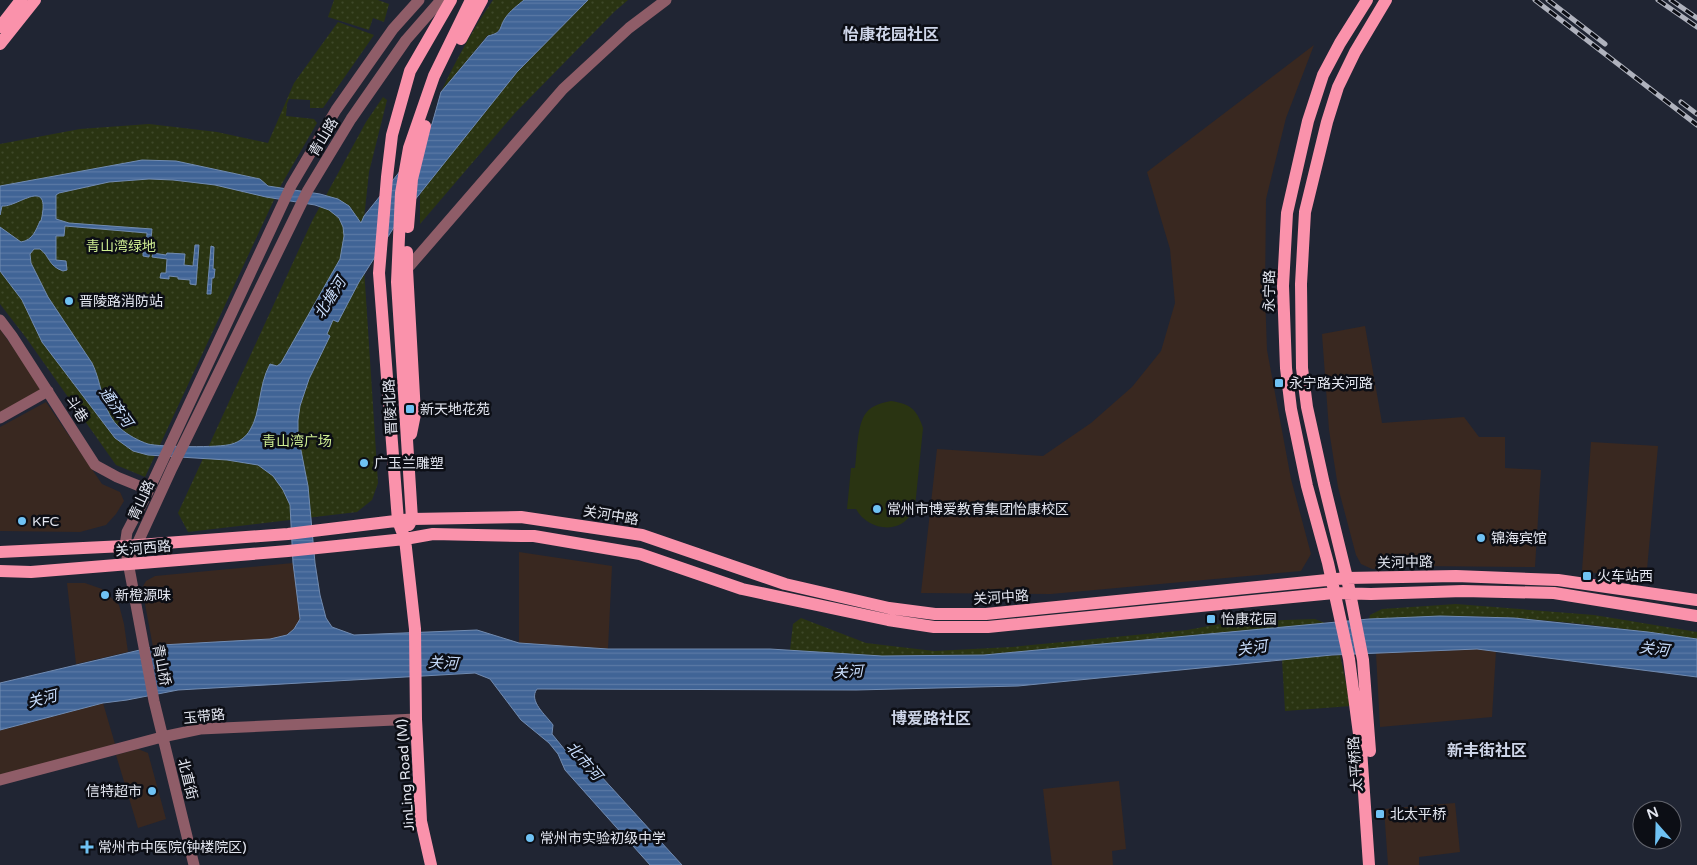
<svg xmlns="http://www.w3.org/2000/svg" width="1697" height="865" font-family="'Varela Round','Noto Sans SC',sans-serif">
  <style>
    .commercial { fill: #392820 }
    .park { fill: url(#park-dots) }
    .pitch { fill: #2a3412 }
    .water { fill: url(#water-rules); stroke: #718bb1; fill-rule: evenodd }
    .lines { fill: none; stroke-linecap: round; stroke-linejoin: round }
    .minor { stroke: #8f5d68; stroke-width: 11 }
    .major { stroke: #fa92ab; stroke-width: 12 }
    .rail-casing { stroke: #afb2bd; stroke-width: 5 }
    .rail { stroke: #0c0e15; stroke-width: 3; stroke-dasharray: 9; stroke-linecap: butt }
    .poi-dot { fill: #6fc2f4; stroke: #0c0e15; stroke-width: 2 }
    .labels { text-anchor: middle; stroke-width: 5; stroke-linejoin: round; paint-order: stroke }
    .street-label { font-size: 14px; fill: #e3e6f0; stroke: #0c0e15 }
    .park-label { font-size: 14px; fill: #cfee93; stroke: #0c0e15 }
    .poi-label { font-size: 14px; fill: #e3e6f0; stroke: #0c0e15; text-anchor: start }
    .water-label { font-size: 15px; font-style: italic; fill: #cadffe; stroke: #0c0e15 }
    .quarter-label { font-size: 16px; font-weight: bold; fill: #ced5e8; stroke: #0c0e15 }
  </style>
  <defs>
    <pattern id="park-dots" width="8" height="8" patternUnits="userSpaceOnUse" patternTransform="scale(1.25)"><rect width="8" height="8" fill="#2a3412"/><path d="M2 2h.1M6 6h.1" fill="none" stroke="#3e4829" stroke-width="1.8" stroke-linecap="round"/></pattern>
    <pattern id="water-rules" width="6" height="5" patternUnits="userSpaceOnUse" patternTransform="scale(1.25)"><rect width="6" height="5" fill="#406496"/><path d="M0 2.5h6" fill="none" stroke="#5b7aa5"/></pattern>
  </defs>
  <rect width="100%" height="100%" fill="#202533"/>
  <!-- commercial -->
  <path class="commercial" d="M1314 45 1286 118 1266 199 1265 294 1267 350 1291 479 1311 554 1301 571 1051 594 921 593 937 449 1043 456 1091 423 1132 387 1161 351 1175 303 1170 249 1147 172Z
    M1365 326 1382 423 1464 417 1479 437H1505V468L1541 470 1535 567 1415 566 1372 569 1361 564 1356 555 1338 487 1329 430 1322 334Z
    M0 329 42 389 0 413Z
    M46 402 102 484 120 492 124 501 116 514 106 525 80 532 0 531V427Z
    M1591 442 1658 446 1646 581 1582 571Z
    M519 552 612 566 608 649 519 643Z
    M293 563 300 619 294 629 287 635 270 639 153 647 142 588 146 581 155 576Z
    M67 583H85L102 589 119 605 124 624 128 652 76 664Z
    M1477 649 1496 651 1492 717 1380 727 1376 653Z
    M103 703 115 744 0 776V730Z
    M138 749 148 753 166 819 138 828 116 755Z
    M1119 781 1126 849 1112 851 1113 865H1052L1043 789Z
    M1455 803 1460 852 1419 857V865H1388L1384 809Z"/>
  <!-- park -->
  <path class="park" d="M334 0H378L389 4 384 22 373 18 369 30 328 17Z
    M493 0H524C518 5 510 11 506 17 498 29 503 32 487 36L441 92C456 60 473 29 493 0Z
    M588 0H628L614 12 515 113 420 224V194L437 172 517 72Z
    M338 22 374 35 323 108H310V100L289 99 287 104 286 116 314 119 317 123 280 187 145 477 116 465 27 339 0 304V144L80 129 149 124 217 132 268 143 294 83Z
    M383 97 387 100 369 172 362 237 378 483 372 500 357 512 188 532 178 513 312 221 366 122Z
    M1456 604 1594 615 1697 632V639C1637 630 1575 622 1514 618 1466 615 1417 617 1369 619L1370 615 1382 609Z
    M801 618 866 643 934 651 1012 647 1187 630 1231 622 1315 619 1325 623 984 655 882 656 790 650 793 624Z
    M1340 655 1351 706 1285 711 1282 659Z"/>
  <!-- pitch -->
  <path class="pitch" d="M891 401C910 404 917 409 923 428L915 507C913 510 912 514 909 517 895 535 866 528 856 509H847L851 468H855C857 454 857 424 866 413 872 405 882 403 891 401Z"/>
  <!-- water -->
  <path class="water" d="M524 0H588L517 72 398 221 359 282 338 322 333 320 327 334 330 336 309 379 300 406 298 420V435L308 486 315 563 320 595 326 618 332 627 354 635 477 630 519 643 608 649H770L882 656 984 655 1369 619 1440 616 1514 618 1648 632 1697 639V677L1477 649 1332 655 1018 686 856 690 537 689C528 701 546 715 553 725L552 734 565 750 579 752 682 865H650L565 770 558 754 549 743 521 720 490 679 475 673 178 690 127 700 103 703 0 730V683L161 645 270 639 287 635 294 629 300 619 293 563 290 505 283 490 273 476 258 465 227 460 148 455 133 451 115 438 42 342 22 300 0 271V227L21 242C33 240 36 230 40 221H41C52 174 17 208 2 206L0 215V186L142 160 176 161 260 179 268 186 320 194 338 199 349 206 361 223 364 216 401 170 432 124 441 92 488 36C504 32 498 28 506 17 510 11 518 5 524 0ZM149 179 173 180 215 185 266 197 315 205 329 210 339 218 343 227 344 236 340 259 281 363 277 366 270 364C258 386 261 413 250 430 246 437 239 442 232 444 220 448 160 447 148 444 139 441 128 435 121 429 101 412 103 385 92 363L48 297 31 263 30 254 34 249H40C50 256 48 266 63 271L67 270 66 261 56 260V236H64L65 226 147 233 146 249H143V256L149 257 152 229 69 223 56 219V195L59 193 109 182Z
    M195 245H199L196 285 190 284V280L178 279V277L169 276V279L160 278 161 273H166L167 259 152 257 153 253 166 255 167 253 185 254 184 265 193 266Z
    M211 246 214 247 213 269H215L214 278H212L211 294H207Z"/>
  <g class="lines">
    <!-- minor -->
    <path class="minor" d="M407 269 563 89 629 28 666 0
      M0 320 12 336 95 465 117 477 149 490
      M0 418 48 391
      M133 553 172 468 308 190 351 119 406 40 441 0
      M0 780 162 737 200 729 416 719
      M194 865 154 701 125 546 127 532 149 490 291 186 336 110 393 29 419 0"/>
    <!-- major -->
    <path class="major" d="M1367 0 1340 43 1323 75 1308 121 1287 213 1283 286 1286 368 1291 409 1307 486 1328 563 1349 659 1361 749 1369 865
      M0 27 21 0
      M461 39 482 0
      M0 44 35 0
      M408 227 412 179 425 126
      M407 252V269L415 414 411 434
      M409 525 412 519 397 282 401 193 409 148 434 76 471 0
      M0 552 125 546 288 534 412 519 521 517 642 535 785 584 889 608 935 614H986L1347 578 1456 576 1558 580 1697 600
      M0 571 31 572 288 551 405 539 433 534 522 536H534L640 554 742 589 888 620 934 627H988L1334 593 1371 594 1463 591 1554 593 1697 616
      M1370 751 1363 660 1347 578 1324 484 1307 407 1302 368 1301 284 1305 212 1327 122 1338 87 1355 52 1386 0
      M431 865 421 821 416 719 415 629 405 539 398 521 379 273 387 177 392 135 410 71 451 0"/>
    <defs>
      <path id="rail" d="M1535 0 1697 125
        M1548 0 1605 44
        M1658 0 1697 27
        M1671 0 1697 18
        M1681 102 1697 114"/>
    </defs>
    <!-- rail casing -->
    <use href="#rail" class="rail-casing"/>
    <!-- rail -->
    <use href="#rail" class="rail"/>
  </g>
  <!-- markers -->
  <g class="poi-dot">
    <circle cx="69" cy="301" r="5"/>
    <rect x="1274" y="378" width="10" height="10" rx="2.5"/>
    <rect x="405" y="404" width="10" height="10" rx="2.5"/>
    <circle cx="364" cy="463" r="5"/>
    <circle cx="877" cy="509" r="5"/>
    <circle cx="22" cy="521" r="5"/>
    <circle cx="1481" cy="538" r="5"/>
    <rect x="1582" y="571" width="10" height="10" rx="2.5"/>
    <circle cx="105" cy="595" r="5"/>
    <rect x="1206" y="614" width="10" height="10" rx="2.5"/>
    <circle cx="152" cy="791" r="5"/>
    <rect x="1375" y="809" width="10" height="10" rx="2.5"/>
    <circle cx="530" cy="838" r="5"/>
    <path d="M84.5 839.5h5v5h5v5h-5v5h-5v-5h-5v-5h5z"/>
  </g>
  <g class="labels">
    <!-- street labels -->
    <g class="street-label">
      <text transform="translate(323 137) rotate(-59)" y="5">青山路</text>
      <text transform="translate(1269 291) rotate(-89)" y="5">永宁路</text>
      <text transform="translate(390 407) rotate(-93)" y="5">晋陵北路</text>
      <text transform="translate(77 409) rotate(57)" y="5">斗巷</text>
      <text transform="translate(141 500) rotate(-65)" y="5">青山路</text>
      <text transform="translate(611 515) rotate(9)" y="5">关河中路</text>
      <text transform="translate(143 548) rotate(-5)" y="5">关河西路</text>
      <text transform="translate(1405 562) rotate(-1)" y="5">关河中路</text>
      <text transform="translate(1001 597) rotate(-4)" y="5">关河中路</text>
      <text transform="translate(162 665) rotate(79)" y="5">青山桥</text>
      <text transform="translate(204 716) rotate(-6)" y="5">玉带路</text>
      <text transform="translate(1355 764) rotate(-94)" y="5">太平桥路</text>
      <text transform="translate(405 775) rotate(-94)" y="5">JinLing Road (M)</text>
      <text transform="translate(188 779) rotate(76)" y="5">北直街</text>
    </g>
    <!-- park labels -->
    <g class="park-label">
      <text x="121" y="251">青山湾绿地</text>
      <text x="297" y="446">青山湾广场</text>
    </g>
    <!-- poi labels -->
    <g class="poi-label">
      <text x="79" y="306">晋陵路消防站</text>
      <text x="1289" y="388">永宁路关河路</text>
      <text x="420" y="414">新天地花苑</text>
      <text x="374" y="468">广玉兰雕塑</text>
      <text x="887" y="514">常州市博爱教育集团怡康校区</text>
      <text x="32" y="526">KFC</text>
      <text x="1491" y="543">锦海宾馆</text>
      <text x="1597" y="581">火车站西</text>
      <text x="115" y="600">新橙源味</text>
      <text x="1221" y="624">怡康花园</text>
      <text x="142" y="796" text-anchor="end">信特超市</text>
      <text x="1390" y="819">北太平桥</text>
      <text x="540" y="843">常州市实验初级中学</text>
      <text x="98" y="852">常州市中医院(钟楼院区)</text>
    </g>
    <!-- water labels -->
    <g class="water-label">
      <text transform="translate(330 298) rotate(-58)" y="5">北塘河</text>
      <text transform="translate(116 407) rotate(54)" y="5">通济河</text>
      <text transform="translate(1252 648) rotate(-8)" y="5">关河</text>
      <text transform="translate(1654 649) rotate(7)" y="5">关河</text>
      <text transform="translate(443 663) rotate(3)" y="5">关河</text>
      <text transform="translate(848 672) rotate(-3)" y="5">关河</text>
      <text transform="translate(42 699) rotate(-14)" y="5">关河</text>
      <text transform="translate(584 761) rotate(49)" y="5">北市河</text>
    </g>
    <!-- quarter labels -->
    <g class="quarter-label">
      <text x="891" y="40">怡康花园社区</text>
      <text x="931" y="724">博爱路社区</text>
      <text x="1487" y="756">新丰街社区</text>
    </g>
  </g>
  <!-- north arrow -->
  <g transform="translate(1657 825) rotate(340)"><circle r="24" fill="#0c0e15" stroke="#62646d"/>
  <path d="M0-4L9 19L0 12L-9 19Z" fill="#6fc2f4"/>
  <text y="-8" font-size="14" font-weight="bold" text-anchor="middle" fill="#e3e6f0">N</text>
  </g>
</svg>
